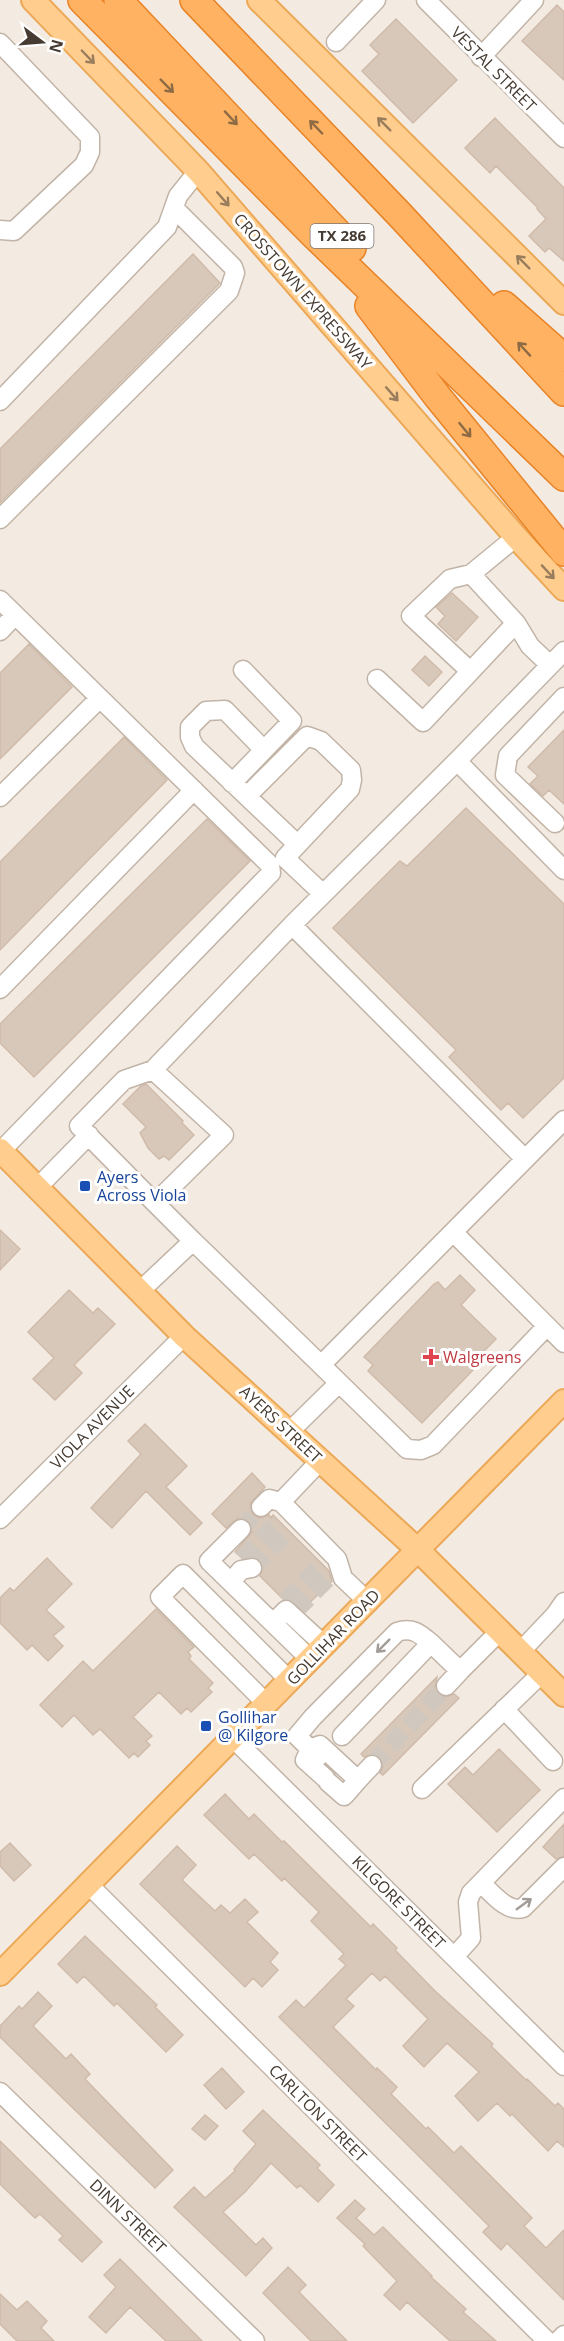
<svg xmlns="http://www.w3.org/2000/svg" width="564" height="2341" font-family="'Open Sans',sans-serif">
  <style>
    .building { fill: #d8c8ba; stroke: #d0bbaa; stroke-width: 1.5 }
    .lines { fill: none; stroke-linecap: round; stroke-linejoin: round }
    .minor-tunnel { stroke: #d0c8bf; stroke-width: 18; stroke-dasharray: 18 9; stroke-linecap: butt }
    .minor-casing { stroke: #c2b4a7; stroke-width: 21 }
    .major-casing { stroke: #eca857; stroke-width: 26 }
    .highway-casing { stroke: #e88327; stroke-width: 30 }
    .minor { stroke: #fff; stroke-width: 18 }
    .major { stroke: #ffce8f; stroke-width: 22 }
    .highway { stroke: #ffb261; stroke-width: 27 }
    .oneway { stroke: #997d5c }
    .oneway2 { stroke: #8f6b45 }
    .oneway3 { stroke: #a29d98 }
    .transit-dot { fill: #1a4fb4; stroke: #fff; stroke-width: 2 }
    .health-dot { fill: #e0444e; stroke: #fff; stroke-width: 2 }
    .labels { text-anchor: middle; stroke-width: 6; stroke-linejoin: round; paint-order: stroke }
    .shield { fill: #fff; stroke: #7d7670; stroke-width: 1.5 }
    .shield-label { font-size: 15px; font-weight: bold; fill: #453b32 }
    .street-label { font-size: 16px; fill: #453b32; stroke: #fff }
    .transit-label { font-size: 16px; fill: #164399; stroke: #fff; text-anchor: start }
    .health-label { font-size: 16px; fill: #be3a42; stroke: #fff; text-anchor: start }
  </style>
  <rect width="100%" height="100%" fill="#f3ebe2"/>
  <!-- building -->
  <path class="building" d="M557 5 564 12V80L522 41Z
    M396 19 457 80 413 123 362 71 379 54 370 45Z
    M495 118 564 188V261L549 248 545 252 529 236 546 219 537 209 538 208 496 166 490 173 465 148Z
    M193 254 220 283 0 503V449Z
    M452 593 478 617 456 641 438 624 445 616 436 607Z
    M29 644 72 687 0 759V673Z
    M425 656 442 672 429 686 412 670Z
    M564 730V804L549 790 543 796 530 784 538 776 528 767Z
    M124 737 167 780 0 950V862Z
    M466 808 564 904V1078L523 1118 508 1103 501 1110 449 1057 456 1050 333 928 400 861 407 866Z
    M207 819 250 861 34 1077 0 1043V1024Z
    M146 1084 183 1121 182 1123 194 1135 169 1160 164 1156 159 1159 148 1148 140 1133 146 1127 123 1104 141 1086Z
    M0 1230 20 1249 0 1270Z
    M460 1275 475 1290 461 1305 496 1339 472 1363 475 1368 422 1423 368 1371 373 1365 364 1357 434 1284 438 1282 445 1290Z
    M69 1290 93 1313 98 1308 115 1324 74 1365 82 1373 55 1400 33 1379 54 1358 28 1332Z
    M145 1424 187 1466 166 1487 202 1523 190 1535 146 1491 112 1528 91 1508 141 1454 128 1441Z
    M252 1473 265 1487 250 1504 253 1514 259 1518 269 1515 271 1518 273 1515 329 1571 332 1581 302 1610 289 1599H283L260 1576 263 1567 260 1560 255 1557 242 1558 235 1552 252 1532 249 1522 244 1518H238L226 1528 212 1514Z
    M47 1558 72 1584 46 1610 64 1627 53 1636 63 1646 48 1661 32 1645 27 1650 0 1623V1598L10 1588 14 1591Z
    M156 1609 194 1647 188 1652 191 1656 189 1659 213 1683 208 1688 212 1692 191 1712 187 1708 181 1714 159 1692 133 1717 152 1736 146 1741 150 1745 138 1757 134 1753 129 1758 100 1729 93 1735 74 1715 62 1727 40 1705 83 1661 93 1671Z
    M437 1677 435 1689 438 1694 444 1697 454 1694 459 1698 383 1775 380 1773 383 1767 380 1757 374 1754 364 1757 361 1754Z
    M499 1749 540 1790 497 1832 448 1784 465 1767 473 1775Z
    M225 1794 249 1819 254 1814 282 1842 284 1841 371 1927 373 1924 397 1948 395 1950 434 1990 493 2044 491 2046 526 2080 527 2079 555 2106 558 2103 564 2109V2147L557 2141 548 2151 512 2114 510 2116 497 2103 478 2121 455 2096 479 2072 447 2043 424 2067 403 2046 428 2019 385 1976 380 1981 372 1973 346 1999 354 2006 333 2027 376 2070 377 2068 397 2087 391 2094 426 2129 428 2127 454 2153 461 2146 532 2218 524 2226 546 2248 564 2230V2300L507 2243 501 2250 483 2232 489 2226 279 2017 296 2000 304 2008 346 1965 339 1959 344 1954 311 1921 319 1912 284 1878 282 1881 254 1854 249 1859 204 1815Z
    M564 1824V1856L556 1859 543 1847Z
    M10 1843 31 1865 14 1881 0 1866V1852Z
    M177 1846 196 1865 182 1880 215 1911 221 1905 230 1913 245 1899 258 1912 247 1922 278 1953 270 1962 278 1970 262 1987 253 1978 245 1987 140 1884Z
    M85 1936 157 2005 155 2007 183 2035 166 2052 117 2003 114 2006 84 1976 77 1983 58 1964Z
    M38 1992 52 2006 33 2026 66 2059 71 2054 90 2074 85 2079 173 2170 155 2188 0 2037V2026L19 2006 22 2009Z
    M222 2068 244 2092 226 2109 204 2085Z
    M263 2110 320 2165 317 2168 334 2185 318 2202 300 2185 297 2188 271 2163 245 2192 223 2212 256 2245 263 2238 272 2248 246 2276 174 2207 194 2187 205 2198 235 2171 234 2169 256 2144 243 2131Z
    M205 2115 218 2126 205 2140 192 2129Z
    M0 2141 102 2242 82 2262 59 2240 63 2236 40 2214 35 2218 0 2184Z
    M355 2200 365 2209 356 2218 374 2235 383 2227 432 2276 431 2277 466 2309 463 2312 496 2341H450L407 2302 400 2310 384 2295 397 2281 363 2246 365 2244 337 2218Z
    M120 2259 202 2341H166L130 2307 106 2333 89 2317 116 2287 104 2275Z
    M288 2267 306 2285 299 2292 347 2341H311L263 2293Z
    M0 2294 17 2310 27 2301 47 2321 41 2328 54 2341H17L0 2324Z"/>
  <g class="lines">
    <!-- minor-tunnel -->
    <path class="minor-tunnel" d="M241 1529 261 1507
      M242 1559 279 1521
      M252 1568 288 1530
      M286 1602 322 1564
      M295 1611 332 1574
      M372 1765 446 1686
      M333 1771 337 1774"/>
    <defs>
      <path id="minor" d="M426 0 564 138
        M336 42 376 0
        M0 43 90 137V152L84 165 14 231 0 230
        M481 57 534 0
        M0 401 167 227 178 196 198 171
        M0 519 229 291 235 273 233 267 174 208
        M0 600 270 865 271 873 1 1151
        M516 623 530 646 550 665
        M0 631 15 615
        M564 651 457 761 564 870
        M243 670 292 721 264 750
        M470 671 411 616 450 579 471 574
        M377 679 423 722 516 623 471 574 516 537
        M232 783 264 750 225 710 206 711 190 727V737L194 746 297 844
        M247 796 307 736 321 741 351 770 352 780 350 789 285 858 323 894
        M0 797 100 698
        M555 823 505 775 508 756 564 697
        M292 925 525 1159
        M0 989 194 790
        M153 1070 124 1080 79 1126 155 1203
        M37 1188 89 1135
        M453 1232 564 1120
        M193 1241 155 1203 224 1135 153 1070 292 925 457 761
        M140 1291 193 1241 321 1365 453 1232 564 1343
        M321 1365 407 1449 421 1450 433 1445 547 1326
        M289 1432 339 1383
        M320 1461 281 1502 337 1559 343 1578 367 1601
        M261 1507 269 1499 281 1502
        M0 1519 184 1336
        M241 1529 209 1561 311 1660
        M231 1582 241 1570 252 1568
        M273 1623 286 1610 324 1645
        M520 1652 555 1615 564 1602
        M446 1686 460 1671
        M267 1704 160 1597 183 1574 290 1681
        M504 1709 553 1761
        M342 1736 431 1643 460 1671 500 1631
        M234 1739 564 2066
        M318 1757 310 1749 305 1760 325 1778
        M372 1765 358 1780 320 1745 310 1749 297 1736 313 1717 397 1632C412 1627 419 1633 431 1643
        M328 1782 344 1796 358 1780
        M422 1789 542 1673
        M481 1883C492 1893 507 1913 523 1908L564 1867
        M89 1885 547 2341
        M454 1957 471 1938 468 1902 471 1893 564 1798
        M0 2092 255 2341
        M558 2341 564 2335"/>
      <path id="major" d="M33 0 198 171 516 537 564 589
        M259 0 564 303
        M0 1150 184 1336 418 1550 564 1695
        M0 1974 564 1401"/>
      <path id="highway" d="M82 0 313 234 564 477
        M118 0 352 248
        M194 0 400 215 564 392
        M504 305 564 358
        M369 306 437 396 564 552"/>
    </defs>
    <!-- minor casing -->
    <use href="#minor" class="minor-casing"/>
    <!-- major casing -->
    <use href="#major" class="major-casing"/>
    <!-- highway casing -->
    <use href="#highway" class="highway-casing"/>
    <!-- minor -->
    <use href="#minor" class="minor"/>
    <!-- major -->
    <use href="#major" class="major"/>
    <!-- highway -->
    <use href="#highway" class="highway"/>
  </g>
  <!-- one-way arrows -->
  <defs><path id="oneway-shaft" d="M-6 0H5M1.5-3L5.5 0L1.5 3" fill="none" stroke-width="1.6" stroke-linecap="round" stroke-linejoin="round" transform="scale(1.5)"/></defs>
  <g class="oneway">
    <use href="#oneway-shaft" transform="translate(88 57) rotate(46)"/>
    <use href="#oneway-shaft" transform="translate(384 124) rotate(-135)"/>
    <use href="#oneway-shaft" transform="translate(223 199) rotate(49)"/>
    <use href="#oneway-shaft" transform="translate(523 262) rotate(-135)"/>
    <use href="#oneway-shaft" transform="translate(392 394) rotate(49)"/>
    <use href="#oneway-shaft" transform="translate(548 572) rotate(47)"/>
  </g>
  <g class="oneway2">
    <use href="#oneway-shaft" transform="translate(167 86) rotate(45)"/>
    <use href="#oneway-shaft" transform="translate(231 118) rotate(47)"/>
    <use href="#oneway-shaft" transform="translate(316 127) rotate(-134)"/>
    <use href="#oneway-shaft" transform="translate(524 349) rotate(-133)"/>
    <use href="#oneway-shaft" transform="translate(465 430) rotate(51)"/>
  </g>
  <g class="oneway3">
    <use href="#oneway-shaft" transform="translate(383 1646) rotate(135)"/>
    <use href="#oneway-shaft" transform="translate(524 1904) rotate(-36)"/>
  </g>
  <!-- markers -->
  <g class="transit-dot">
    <rect x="79" y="1180" width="12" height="12" rx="3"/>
    <rect x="200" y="1720" width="12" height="12" rx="3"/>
  </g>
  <path class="health-dot" d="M428 1348h6v6h6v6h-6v6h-6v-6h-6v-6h6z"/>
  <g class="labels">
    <!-- shield labels -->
    <rect class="shield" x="310.5" y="224" width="63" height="24" rx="4.5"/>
    <g class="shield-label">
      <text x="342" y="241">TX 286</text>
    </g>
    <!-- street labels -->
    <g class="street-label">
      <text transform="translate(494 69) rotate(45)" y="6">VESTAL STREET</text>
      <text transform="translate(303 291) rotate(49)" y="6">CROSSTOWN EXPRESSWAY</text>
      <text transform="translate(281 1424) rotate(43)" y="6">AYERS STREET</text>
      <text transform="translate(92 1427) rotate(-45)" y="6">VIOLA AVENUE</text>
      <text transform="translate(333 1637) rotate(-46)" y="6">GOLLIHAR ROAD</text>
      <text transform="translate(399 1902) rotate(45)" y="6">KILGORE STREET</text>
      <text transform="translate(318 2113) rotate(45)" y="6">CARLTON STREET</text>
      <text transform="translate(128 2216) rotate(44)" y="6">DINN STREET</text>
    </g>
    <!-- transit labels -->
    <g class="transit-label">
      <text x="97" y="1183">Ayers<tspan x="97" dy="18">Across Viola</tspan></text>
      <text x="218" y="1723">Gollihar<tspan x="218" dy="18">@ Kilgore</tspan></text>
    </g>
    <!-- health labels -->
    <g class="health-label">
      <text x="443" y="1363">Walgreens</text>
    </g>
  </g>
  <!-- north arrow -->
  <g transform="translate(42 42) rotate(106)" stroke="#ffffff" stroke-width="4.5" paint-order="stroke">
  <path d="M0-4.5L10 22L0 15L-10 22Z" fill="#453b32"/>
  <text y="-9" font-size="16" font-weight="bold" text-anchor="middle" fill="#453b32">N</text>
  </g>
</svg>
